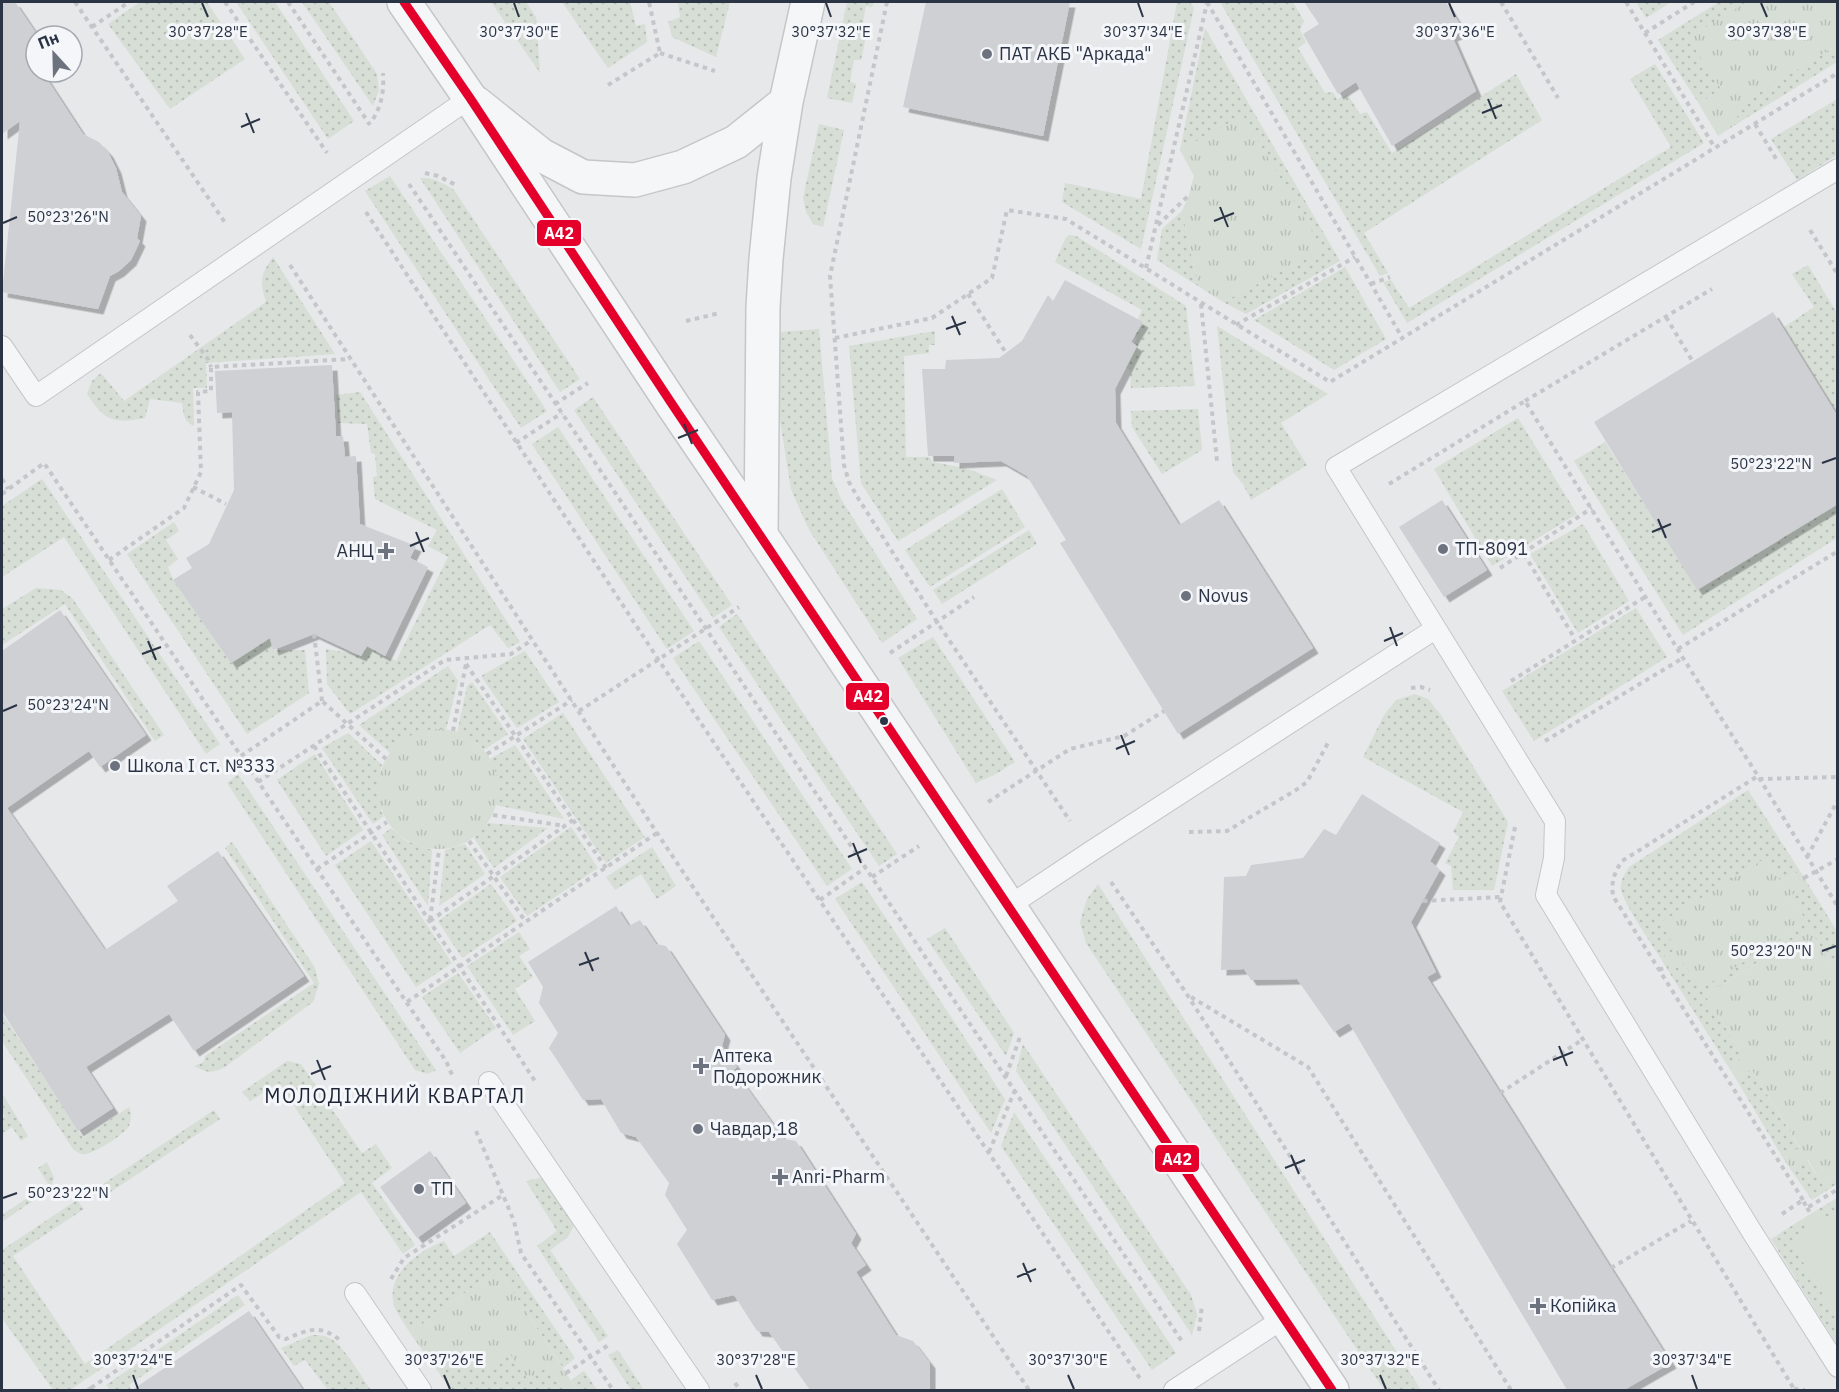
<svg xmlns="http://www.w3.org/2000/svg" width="1839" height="1392" font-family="'IBM Plex Sans',sans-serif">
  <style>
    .grass { fill: url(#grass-dots) }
    .park { fill: url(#park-tufts) }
    .pitch { fill: #d6ded6 }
    .building { fill: #ced0d3; filter: url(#shadow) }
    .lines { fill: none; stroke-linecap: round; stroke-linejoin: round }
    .service-casing { stroke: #c4c6c8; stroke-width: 22 }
    .minor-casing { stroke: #c4c6c8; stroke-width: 36 }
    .tertiary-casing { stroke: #c4c6c8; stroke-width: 36 }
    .path { stroke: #c5c6ca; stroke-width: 4; stroke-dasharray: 4.5 4.5; stroke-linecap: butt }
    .service { stroke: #f5f6f7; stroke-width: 20 }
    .minor { stroke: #f5f6f7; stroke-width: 33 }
    .tertiary { stroke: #f5f6f7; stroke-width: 33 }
    .bus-1-casing { stroke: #f4f6f9; stroke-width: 14 }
    .bus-1 { stroke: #e4002b; stroke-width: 9 }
    .ticks { fill: none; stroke: #2b3445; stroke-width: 2 }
    .poi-dot { fill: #6c737f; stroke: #f4f6f9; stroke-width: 2 }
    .bus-dot { fill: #2b3445; stroke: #f4f6f9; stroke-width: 2 }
    .labels { text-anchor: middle; stroke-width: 6; stroke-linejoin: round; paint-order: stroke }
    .poi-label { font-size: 18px; fill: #2b3445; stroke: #f4f6f9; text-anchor: start }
    .neighbourhood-label { font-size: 20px; letter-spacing: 1.5px; fill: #1d2536; stroke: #f4f6f9 }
    .ticks-label { font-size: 15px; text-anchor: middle; fill: #2b3445; stroke: #f4f6f9; stroke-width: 6; stroke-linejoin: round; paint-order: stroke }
    .line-badge { stroke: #f4f6f9; stroke-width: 2 }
    .badge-label { font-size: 16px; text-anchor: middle; font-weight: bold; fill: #fff }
  </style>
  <defs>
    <pattern id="grass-dots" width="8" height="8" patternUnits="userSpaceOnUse" patternTransform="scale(1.5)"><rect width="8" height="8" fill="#d6ded6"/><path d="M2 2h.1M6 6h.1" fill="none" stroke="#b8bfb9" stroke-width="1.8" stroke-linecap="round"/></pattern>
    <pattern id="park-tufts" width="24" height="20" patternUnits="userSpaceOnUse" patternTransform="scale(1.5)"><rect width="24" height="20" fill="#d6ded6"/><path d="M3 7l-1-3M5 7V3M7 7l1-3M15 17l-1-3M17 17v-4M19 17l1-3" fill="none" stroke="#b8bfb9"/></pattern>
    <filter id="shadow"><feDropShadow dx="5.5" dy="5.5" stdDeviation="0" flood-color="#0004"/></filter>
  </defs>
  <rect width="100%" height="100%" fill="#e6e8ea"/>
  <!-- grass -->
  <path class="grass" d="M140 2H207L245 59 170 109 108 24Z
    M236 2H275L354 121 328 139Z
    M302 2H329L377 74 379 90 373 106Z
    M491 2H526L536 17 540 73Z
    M562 2H630L636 26 645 24 647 42 608 68Z
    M678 2H730L716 57 672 37 668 22 680 17Z
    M847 2H874L872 7 866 6 862 27 868 28 861 60H854L850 82 856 84 852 103 827 98Z
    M1177 2H1190L1194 8 1141 249 1062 202 1065 183 1141 199Z
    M1220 2H1293L1304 21 1300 30 1306 42 1298 48 1325 93 1333 92 1337 99 1348 95 1360 114 1367 112 1392 153 1516 74 1542 120 1364 233 1388 273 1380 276Z
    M1636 2H1671L1646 18Z
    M1719 2H1747L1689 38 1721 89 1699 104 1658 40Z
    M1205 28 1340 261 1246 314 1223 302 1322 250 1180 150Z
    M1837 45V62L1740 122 1732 109Z
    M1655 64 1704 143 1407 323 1383 282 1391 280 1409 308 1671 147 1630 79Z
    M1837 99V155L1797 180 1771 139Z
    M819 124 844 130 823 227 813 224 806 212 803 198Z
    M390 176 547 411 521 428 365 191Z
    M420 178C434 177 443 183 454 190L580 379 560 392Z
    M1182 211 1198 286 1157 260 1162 229Z
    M1069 235 1076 236 1186 306 1195 386 1131 388 1130 370 1123 366 1137 338 1131 333 1142 310 1055 262 1065 239Z
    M273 257 335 354 206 363 207 388H193L194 426C183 421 184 414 182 403L150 399 145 418C113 424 105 421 87 394L92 381 101 373 124 401 266 302C260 282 260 275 273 257Z
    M1808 265 1837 313V413L1784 327 1814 307 1792 274Z
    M1345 267 1386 339 1334 370 1254 320Z
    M1217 326 1328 394 1281 423 1307 465 1251 500 1243 484 1233 472Z
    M819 329 832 478 841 499 917 619 882 643 808 528 791 489 778 408 780 332Z
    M935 331V345H929V353L904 356 906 457H930L932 462 965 468 997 480 898 541 861 483 849 346Z
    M360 392 520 642 508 648 490 625 350 714 327 684 326 649 361 655 367 646 396 661 448 557 428 546 437 530 375 499 373 477 377 476 375 454 371 453 367 424 338 423 336 395Z
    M593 397 732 605 713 618 574 410Z
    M1198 409 1202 450 1162 474 1132 427 1131 411Z
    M1518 418 1577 514 1492 566 1434 469Z
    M558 427 694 631 667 649 532 444Z
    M1605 442 1698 589 1837 502V538L1683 635 1574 461Z
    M42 479 220 744 206 754 64 537 2 577V506Z
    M1002 489 1025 527 930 587 905 550Z
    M174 522 179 531 166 540 178 559 168 567 173 580 231 663 270 638 273 650H305L309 693 247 734 127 554Z
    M1583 524 1629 601 1578 633 1530 554Z
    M1029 530 1037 544 942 604 933 590Z
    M36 588 61 590 73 599 164 735 155 741 65 604 2 645V609Z
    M1636 608 1667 657 1534 741 1502 691Z
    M737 614 897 854 879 866 719 627Z
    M933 637 1015 762 996 774 976 783 898 658Z
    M699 641 852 869 827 886 673 658Z
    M525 651 559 702 517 728 481 676Z
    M448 666 458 681 446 730C421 728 408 735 390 753L359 725Z
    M472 682 508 734 484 750 476 742 457 733 467 686Z
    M1415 694 1428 699 1441 715 1508 822 1494 890H1453L1451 866 1445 863 1459 837 1453 832 1463 812 1363 757 1384 715 1396 700Z
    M563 713 645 837 606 863 523 739Z
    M348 733 382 765 380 771 381 811 384 816 373 824 322 748Z
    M515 745 564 819 496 805C499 788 497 775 490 759Z
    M315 754 363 830 326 856 277 780Z
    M238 774 436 1070 428 1074 415 1070 227 783Z
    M1748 790 1800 871 1781 882 1766 858 1661 924 1677 949 1661 959C1653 946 1622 901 1621 889 1620 880 1625 874 1629 867Z
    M488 823 548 828 494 868 474 838Z
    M571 827 598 868 527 916 500 877Z
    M391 828 406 841 432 850 428 906 382 835Z
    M371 841 452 963 416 987 335 865Z
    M232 842 310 960 315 968 319 984 313 1002 225 1067C210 1074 209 1073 194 1066 200 1064 205 1063 205 1056L314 983 225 848Z
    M465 844 485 874 439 906 445 850Z
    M652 847 676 886 657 899 641 874 615 890 606 877Z
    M862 882 1005 1099 991 1133 835 899Z
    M491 884 517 921 462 958 438 921Z
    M1098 884 1421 1390H1384L1086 943 1080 922 1087 899Z
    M1808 884 1837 931V973L1810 930 1705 995 1744 1057 1728 1066 1669 972 1684 963 1701 988 1807 922 1790 896Z
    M945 928 1014 1033 1006 1056 927 939Z
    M519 932 530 949 519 956 533 977 515 989 535 1021 513 1035 467 966Z
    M458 973 496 1028 460 1053 422 997Z
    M2 1013 83 1138 129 1107C132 1113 131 1120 129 1126 124 1135 95 1153 85 1154 80 1155 77 1152 73 1149L2 1041Z
    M1023 1044 1191 1295 1197 1314 1192 1335 1016 1071Z
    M287 1061 301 1064 362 1153 376 1144 392 1168 372 1183 415 1245 403 1254 361 1192 70 1390H53L2 1318V1250L77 1200 84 1209 13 1256 85 1364 345 1183 279 1083 250 1101 242 1092Z
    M1752 1070 1800 1148 1783 1158 1736 1079Z
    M4 1096 28 1136 21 1141 12 1127 2 1134V1119L5 1116 2 1112V1098Z
    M214 1110 220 1119 109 1193 103 1184Z
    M1014 1112 1176 1353 1152 1370 1001 1146Z
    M1807 1160 1823 1185 1837 1176V1184L1812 1200 1791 1170Z
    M47 1162 54 1178 50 1189 2 1222V1215L48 1184 38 1168Z
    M540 1178 546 1180 574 1225 568 1237 550 1250 608 1336 599 1342 537 1246 557 1231 526 1181Z
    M1837 1198V1213L1824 1222 1817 1210Z
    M1804 1218 1811 1229 1791 1242 1837 1317V1343L1833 1338 1771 1239Z
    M490 1232 575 1358 563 1368 498 1269 410 1333C405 1325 399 1316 395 1308 383 1275 419 1251 444 1241L454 1256Z
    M238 1295 245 1305 129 1385 132 1390H110L106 1385Z
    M312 1335C319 1335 325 1335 331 1339 344 1346 362 1378 371 1390H328L305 1360 294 1366 281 1348Z
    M474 1348 510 1354 547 1367 564 1390H451L439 1373Z
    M618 1350 644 1390H631L608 1355Z
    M584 1371 597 1390H577L571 1380Z"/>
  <!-- park -->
  <path class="park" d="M1747 2H1837V45L1733 109 1740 122 1718 136 1699 104 1721 89 1688 38Z
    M1243 115 1323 250 1223 302 1198 286 1182 211 1189 195 1194 176 1180 150Z
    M378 789a60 60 0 1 1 120 0a60 60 0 1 1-120 0Z
    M1766 858 1781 882 1800 871 1808 884 1790 896 1807 922 1701 989 1684 963 1669 972 1661 959 1677 949 1660 923Z
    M1810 930 1837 973V1176L1823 1185 1808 1160 1791 1170 1783 1158 1800 1147 1752 1070 1736 1079 1728 1066 1744 1057 1705 995Z
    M498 1269 577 1390H564L547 1367 528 1380 510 1354 489 1369 474 1348 439 1373 410 1333Z"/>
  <!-- pitch -->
  <path class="pitch" d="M1817 1210 1824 1221 1837 1213V1317L1790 1241 1810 1229 1804 1218Z"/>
  <!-- building -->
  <path class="building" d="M2 2H15L38 36H36V72H50L45 76 83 134 99 142 108 152 116 168 122 192 141 216 137 238 140 241 131 260 119 271 110 276 98 309 2 292 20 121 2 134Z
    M926 2H1070L1043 136 903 107Z
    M1304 2H1446L1464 31 1452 36 1476 91 1392 146 1356 82 1338 94 1303 34 1319 24Z
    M1065 280 1143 322 1131 342 1137 346 1115 389 1116 423 1179 525 1219 500 1313 648 1178 734 1060 543 1066 540 1027 476 1001 461 954 463V456H928L922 369H945L946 360 999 358 1022 341 1048 295 1053 301Z
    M1773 312 1838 417V504L1697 590 1594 422Z
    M332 365 336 436H343L345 457 356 456 360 524 416 546 410 558 428 567 385 656 367 646 361 656 314 634 273 650 270 638 231 663 173 580 192 568 186 558 209 544 234 490 232 412 217 413 215 371Z
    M1442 500 1487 570 1444 597 1399 527Z
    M60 610 146 735 100 767 89 751 7 808 105 950 178 901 167 886 218 851 304 976 194 1051 169 1014 86 1067 113 1108 78 1131 2 1011V651Z
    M1362 794 1440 843 1430 861 1440 870 1411 922 1436 972 1427 977 1671 1363 1624 1390H1567L1349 1023 1334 1032 1297 979 1251 980 1244 969 1221 970 1224 877 1246 876 1251 865 1303 858 1324 829 1336 835Z
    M616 906 629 926 640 920 656 944 666 946 725 1035 722 1046 737 1067 734 1070 784 1139 796 1141 856 1234 851 1243 866 1265 856 1272 896 1335 913 1341 930 1363V1390H810L769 1332 757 1331 734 1295 712 1300 677 1244 687 1230 665 1195 669 1183 636 1137 621 1133 601 1099 583 1100 549 1048 558 1033 539 1003 543 987 528 962Z
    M430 1151 466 1203 417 1238 380 1187Z
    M249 1311 303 1390H132Z"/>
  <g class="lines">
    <defs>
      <path id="service" d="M1838 169 1336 467 1555 821 1554 858 1546 895 1752 1232 1838 1367
        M2 346 36 396 470 98
        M1009 906 1090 852 1435 629
        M489 1082 699 1390
        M355 1293 421 1390
        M1174 1390 1284 1318"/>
      <path id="minor" d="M808 2 786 102 774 178 766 259 763 307 761 535 1332 1390
        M476 103 541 155 583 177 635 180 683 167 736 142 786 102"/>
      <path id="tertiary" d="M404 2 470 98 672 404 761 535"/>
    </defs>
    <!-- service casing -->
    <use href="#service" class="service-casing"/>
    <!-- minor casing -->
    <use href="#minor" class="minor-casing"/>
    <!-- tertiary casing -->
    <use href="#tertiary" class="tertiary-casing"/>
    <!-- path -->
    <path class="path" d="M75 2 226 224
      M225 2 327 153
      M288 2 370 125
      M887 2 830 276 844 465 849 482 858 498 937 622 1070 821
      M1207 2 1403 339
      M1501 2 1558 98
      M1626 2 1715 148
      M92 27 129 2
      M1645 33 1694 2
      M660 53 715 71
      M608 85 660 53 649 2
      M373 119C382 105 384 90 383 73
      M1755 124 1778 162
      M425 173 438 176 458 186
      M409 184 1183 1343
      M366 212 658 659 1141 1380
      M1158 225 1189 195
      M1810 230 1838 275
      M290 265 657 833 1029 1390
      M1146 268 1207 3
      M1371 284 1390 277
      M968 294 1006 353
      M1201 304 1217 461
      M1666 317 1693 362
      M686 321 720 313
      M1236 325 1355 257
      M190 335 208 359 211 367
      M835 338 932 318 992 278 1007 210 1066 219 1330 382 1838 73
      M1525 401 1712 289
      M555 404 588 383
      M516 443 562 413
      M2 479 8 489
      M1389 484 1525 401 1683 658 1758 776
      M193 487 226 504
      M2 494 44 463 446 1061 453 1077
      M1524 554 1575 639
      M109 560 184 508 201 472 198 392 211 391V367L350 359
      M1500 568 1592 508
      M314 634 322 701
      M1678 649 1838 551
      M890 653 974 597
      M466 664 606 868
      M1511 681 1645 597
      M1411 688 1421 687 1430 690
      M579 711 739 607
      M453 731 466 664
      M1545 741 1683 658
      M314 746 537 1084
      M487 754 572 700
      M241 756 322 701 386 759
      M1759 779 1838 777
      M258 782 445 660 511 654 532 640
      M988 802 1070 749 1124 736 1164 711
      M493 815 565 826
      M1515 827 1500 902 1794 1389 1792 1390
      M1189 832 1227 831 1296 790 1307 782 1329 741
      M469 841 526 922
      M1807 857 1838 800
      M317 869 387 822
      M872 877 919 846
      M1804 878 1838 859
      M1111 882 1188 996 1439 1390
      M820 900 865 868
      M1423 901 1501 897
      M430 920 439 850
      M430 921 573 820
      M1659 970 1666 967
      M1191 997 1308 1067 1511 1390
      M407 1002 657 833
      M1006 1076 1021 1034
      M1500 1093 1582 1040
      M476 1131 514 1221 521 1253 613 1390
      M989 1152 1015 1090
      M1803 1200 1613 896C1611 882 1614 873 1622 861L1758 776 1838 907
      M1807 1208 1811 1214
      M1782 1214 1803 1200 1807 1208 1838 1189
      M1611 1268 1691 1221
      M391 1279 404 1258 503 1195
      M1199 1331 1202 1305
      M566 1373 610 1344
      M735 1383 740 1390
      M91 1388 241 1285 279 1337 286 1339C309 1329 320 1324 341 1341
      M1794 1389 1805 1390
      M88 1390 91 1388 93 1390"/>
    <!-- service -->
    <use href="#service" class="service"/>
    <!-- minor -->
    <use href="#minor" class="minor"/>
    <!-- tertiary -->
    <use href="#tertiary" class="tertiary"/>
    <defs>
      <path id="bus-1" d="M404 2 470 98 672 404 1332 1390"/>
    </defs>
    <!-- bus-1 casing -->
    <use href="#bus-1" class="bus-1-casing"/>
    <!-- bus-1 -->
    <use href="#bus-1" class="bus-1"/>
  </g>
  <!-- ticks -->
  <path class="ticks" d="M202 3 208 17M514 3 519 17M826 3 831 17M1138 3 1143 17M1449 3 1455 17M1761 3 1767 17M1488 99 1496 119M246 113 254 133M1482 113 1502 105M241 127 260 119M1220 207 1228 227M1214 221 1234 213M3 223 17 217M952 316 960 335M946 329 966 322M684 424 692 444M678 438 698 430M1822 463 1836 458M1658 519 1666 538M416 532 424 552M1652 532 1671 524M410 546 429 538M1390 627 1397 646M148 641 156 660M1384 641 1403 633M142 654 161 647M3 711 17 705M1121 735 1129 755M1116 749 1135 741M853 843 861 863M848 857 867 849M1822 951 1836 946M585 952 593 971M579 965 599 958M1559 1046 1567 1066M317 1060 325 1080M1553 1060 1573 1052M311 1074 331 1066M1291 1155 1299 1174M1285 1168 1305 1160M3 1198 17 1193M1023 1263 1031 1282M1017 1277 1036 1269M133 1375 138 1389M444 1375 450 1389M756 1375 762 1389M1068 1375 1074 1389M1380 1375 1386 1389M1692 1375 1697 1389"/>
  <!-- markers -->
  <g class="poi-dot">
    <circle cx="987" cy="54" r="6"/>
    <circle cx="1443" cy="549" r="6"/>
    <path d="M383 542h6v6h6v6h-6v6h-6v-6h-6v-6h6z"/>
    <circle cx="1186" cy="596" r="6"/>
    <circle cx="115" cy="766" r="6"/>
    <path d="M698 1057h6v6h6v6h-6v6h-6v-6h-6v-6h6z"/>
    <circle cx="698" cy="1129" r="6"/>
    <path d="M777 1168h6v6h6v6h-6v6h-6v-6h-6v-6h6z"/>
    <circle cx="419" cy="1189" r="6"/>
    <path d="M1535 1297h6v6h6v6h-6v6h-6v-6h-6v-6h6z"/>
  </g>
  <circle class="bus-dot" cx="884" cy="721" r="5"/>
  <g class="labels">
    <!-- poi labels -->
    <g class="poi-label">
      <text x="999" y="60">ПАТ АКБ "Аркада"</text>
      <text x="1455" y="555">ТП-8091</text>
      <text x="374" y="557" text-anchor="end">АНЦ</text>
      <text x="1198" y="602">Novus</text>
      <text x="127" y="772">Школа І ст. №333</text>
      <text x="713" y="1062">Аптека<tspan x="713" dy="21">Подорожник</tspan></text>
      <text x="710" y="1135">Чавдар,18</text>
      <text x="792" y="1183">Anri-Pharm</text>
      <text x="431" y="1195">ТП</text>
      <text x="1550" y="1312">Копійка</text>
    </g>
    <!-- neighbourhood labels -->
    <g class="neighbourhood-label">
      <text x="395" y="1103">МОЛОДІЖНИЙ КВАРТАЛ</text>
    </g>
  </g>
  <g class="ticks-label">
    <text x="208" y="37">30°37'28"E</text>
    <text x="519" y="37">30°37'30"E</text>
    <text x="831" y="37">30°37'32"E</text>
    <text x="1143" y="37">30°37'34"E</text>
    <text x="1455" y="37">30°37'36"E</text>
    <text x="1767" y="37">30°37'38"E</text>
    <text x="68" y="222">50°23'26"N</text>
    <text x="1771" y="469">50°23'22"N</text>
    <text x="68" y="710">50°23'24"N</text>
    <text x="1771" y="956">50°23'20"N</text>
    <text x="68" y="1198">50°23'22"N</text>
    <text x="133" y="1365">30°37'24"E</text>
    <text x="444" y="1365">30°37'26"E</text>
    <text x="756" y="1365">30°37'28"E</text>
    <text x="1068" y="1365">30°37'30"E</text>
    <text x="1380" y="1365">30°37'32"E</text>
    <text x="1692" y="1365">30°37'34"E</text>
  </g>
  <g class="line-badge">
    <rect x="536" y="219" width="46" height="28" rx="6" fill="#e4002b"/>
    <rect x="845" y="682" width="45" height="29" rx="6" fill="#e4002b"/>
    <rect x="1154" y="1144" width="46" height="29" rx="6" fill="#e4002b"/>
  </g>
  <g class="badge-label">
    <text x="559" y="239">А42</text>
    <text x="868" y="702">А42</text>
    <text x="1177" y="1165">А42</text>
  </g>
  <!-- border -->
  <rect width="1839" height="1392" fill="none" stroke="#2b3445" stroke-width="6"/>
  <!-- north arrow -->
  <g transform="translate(54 54) rotate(338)"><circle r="28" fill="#f4f6f9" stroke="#a4a8b1" stroke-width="1.5"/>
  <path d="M0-4.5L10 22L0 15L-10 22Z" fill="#6c737f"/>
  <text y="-9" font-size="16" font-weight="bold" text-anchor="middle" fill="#2b3445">Пн</text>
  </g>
</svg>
